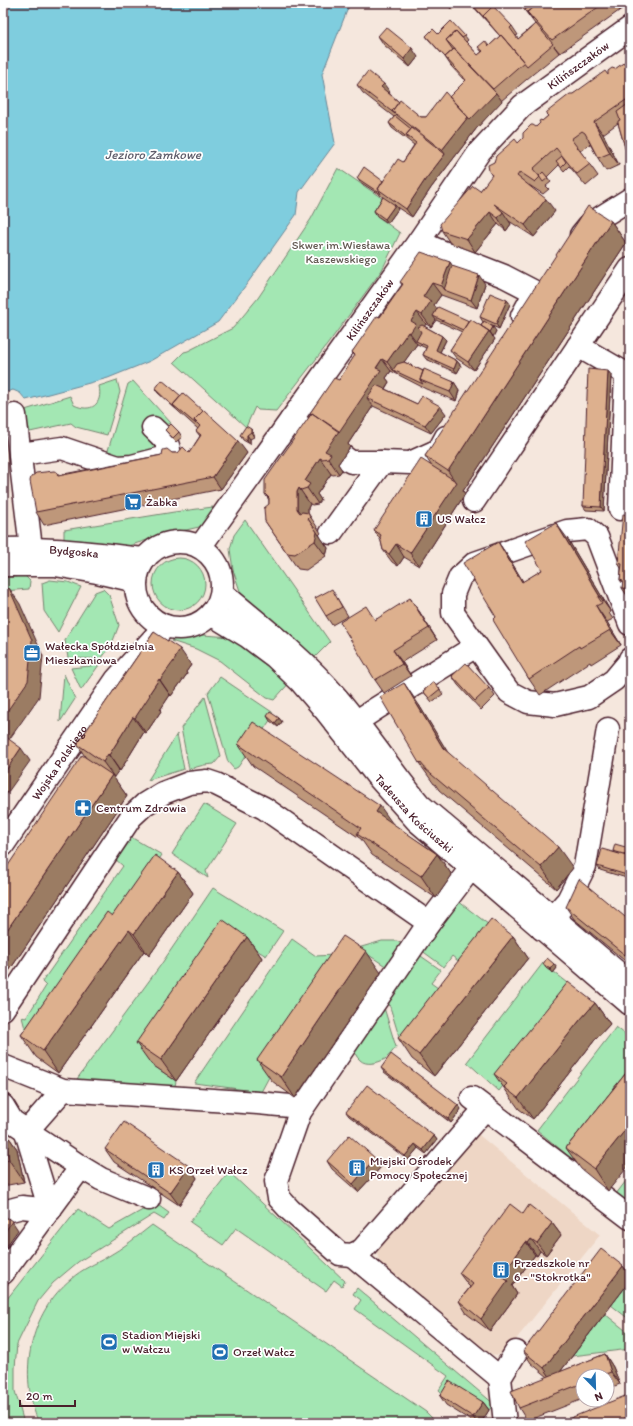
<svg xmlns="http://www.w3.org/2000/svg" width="633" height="1426" font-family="Itim,sans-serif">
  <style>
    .built { fill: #eed6c5 }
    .green { fill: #a3e7b3; stroke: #76836f }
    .water { fill: #7fcdde; stroke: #6a8796 }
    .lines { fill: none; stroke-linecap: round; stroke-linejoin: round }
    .minor-casing { stroke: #4a1f2b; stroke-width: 25 }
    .major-casing { stroke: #4a1f2b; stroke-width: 25 }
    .minor { stroke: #fff; stroke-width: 22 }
    .major { stroke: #fff; stroke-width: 22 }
    .wall { fill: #be977a; stroke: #4a1f2b }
    .shaded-wall { fill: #9b7b63; stroke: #4a1f2b }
    .building { fill: #ddb08e; stroke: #4a1f2b }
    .labels { text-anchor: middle; stroke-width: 3.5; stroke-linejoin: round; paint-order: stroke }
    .street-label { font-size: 12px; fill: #4a1f2b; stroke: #fff }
    .park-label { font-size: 12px; fill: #655b54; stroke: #fff }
    .poi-label { font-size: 12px; fill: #4a1f2b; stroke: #fff; text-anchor: start }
    .water-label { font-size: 13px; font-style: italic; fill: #5d5c6a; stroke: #fff }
  </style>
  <rect width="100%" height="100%" fill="#f5e7dd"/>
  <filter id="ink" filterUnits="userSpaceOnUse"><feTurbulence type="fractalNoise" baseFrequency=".025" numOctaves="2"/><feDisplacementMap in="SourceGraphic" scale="8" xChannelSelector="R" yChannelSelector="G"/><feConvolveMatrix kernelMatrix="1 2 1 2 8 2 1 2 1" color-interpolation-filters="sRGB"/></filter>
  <g filter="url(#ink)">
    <!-- built -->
    <path class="built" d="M474 1131 600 1235 509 1348 496 1356 485 1350 382 1264 379 1260 377 1254V1249Z"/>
    <!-- green -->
    <path class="green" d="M338 168 386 201 377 216 400 233 382 270 327 345 276 411 258 410 255 407 246 427 174 362 184 352 188 351 233 328 258 298 311 219Z
      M117 380 120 392 107 435 76 427 71 423 30 432 26 419 25 410 70 396 74 405C91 413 103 405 99 386Z
      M133 381 171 423 162 427 155 436 159 454 106 457 128 384Z
      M213 507 208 521 199 527 160 536 128 546 64 544V530L174 512Z
      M245 520 330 642 312 660 242 597 233 570 230 549 234 535Z
      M153 584a26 26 0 1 1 52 0a26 26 0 1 1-52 0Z
      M25 576 30 581 29 589 3 591V578Z
      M50 580 68 582 81 587 58 632 44 611 42 583Z
      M103 589 109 595 119 625 111 646 101 659 68 658 65 640 95 592Z
      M187 634 232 637 291 681 274 700 267 698 220 661 196 649 171 641Z
      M99 665 81 690 71 668Z
      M64 674 75 699 60 722Z
      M220 677 272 712 273 716 238 767 234 769 228 762 208 693Z
      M205 697 221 756 214 764 204 765 189 769 181 728Z
      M177 734 184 769 148 780Z
      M204 804 237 824 206 871 208 878 172 854Z
      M129 836 162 855 29 1044 22 1017 26 1018 46 986 42 982 123 866 114 858Z
      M213 888 283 931 266 956 233 935 151 1064 176 1081 174 1091 74 1083 160 966Z
      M458 901 493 928 463 965 452 956 444 967 421 950Z
      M292 939 316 956 334 955 261 1092 194 1083Z
      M382 941H397L402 944 387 967 358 948Z
      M418 954 441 970 431 983 442 991 401 1043 387 997Z
      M543 963 547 966 546 968 553 973 554 972 577 990 499 1091 467 1062Z
      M382 1001 396 1047C393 1051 389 1056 385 1059 378 1063 366 1066 360 1060 356 1057 354 1051 352 1046Z
      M616 1027 630 1038V1088L572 1159 537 1130Z
      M229 1172 345 1281 342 1286 334 1280 326 1291 236 1228 223 1245 190 1222Z
      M629 1177 630 1178V1206L616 1194Z
      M155 1203 169 1213 164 1220 154 1214 78 1262 53 1283 38 1301 17 1344 15 1368V1391L24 1423H3V1304L78 1209 109 1229Z
      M152 1225 426 1412 437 1423H39C17 1374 30 1313 71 1279 82 1269 95 1264 107 1257 123 1248 138 1236 152 1225Z
      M630 1281V1320L611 1305Z
      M357 1288 494 1404 489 1410 456 1389 449 1399 439 1390 448 1376 355 1309 361 1300 353 1294Z
      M605 1314 630 1334V1349L572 1356Z"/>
    <!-- water -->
    <path class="water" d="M3 3H350L322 74 335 143 299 192 296 215 249 281 218 322 150 361 108 378 26 400 20 393 13 390 3 393Z"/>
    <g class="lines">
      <defs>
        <g id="minor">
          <path d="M581 235 590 224 630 199"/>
          <path d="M419 241 435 249 504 276 535 292 522 316"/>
          <path d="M578 346 630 376"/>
          <path d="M15 415 31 548"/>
          <path d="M291 420 317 437 351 462H382"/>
          <path d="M21 454 62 448 118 467 132 466 163 458 169 455C171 443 161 436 153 428"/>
          <path d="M474 501 630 269"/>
          <path d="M620 509 626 375"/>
          <path d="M331 533 382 462 410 463 439 450 446 437"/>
          <path id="s1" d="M3 549C50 547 97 554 144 559"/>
          <path d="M3 565H55L97 572 136 581"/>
          <path d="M630 624 597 537 588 529 567 531 475 563 460 577 453 594V613L509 692 528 702 555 705 589 697 614 680 629 662 630 659"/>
          <path d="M342 731 377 708 476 646"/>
          <path d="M471 868 429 923 300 1112 276 1181 279 1198 290 1210 340 1254 352 1255 362 1250 482 1112 486 1109"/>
          <path d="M542 929 568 900 585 866 608 729"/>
          <path d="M3 1009 131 817 145 804 163 793 189 783 207 781 216 784 264 808 429 923"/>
          <path d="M3 1066 63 1090 258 1103 290 1106 300 1112"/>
          <path d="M472 1098 630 1218"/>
          <path d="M3 1106 12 1121 81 1167 101 1179 149 1199"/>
          <path d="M26 1132 50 1210"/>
          <path d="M26 1132 63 1090"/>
          <path d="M3 1212 22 1207 50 1210"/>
          <path d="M352 1255 500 1378"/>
          <path d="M3 1273 81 1167"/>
          <path d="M505 1423 500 1378 516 1352"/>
        </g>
        <g id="major">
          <circle cx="179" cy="585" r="43"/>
          <path id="s2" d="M200 547 419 241 480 151 522 106 630 28"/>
          <path d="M222 593C262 626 304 659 338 699 367 733 391 771 420 805L630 983"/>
          <path id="s3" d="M211 614 247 636 275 657 301 682 325 710 377 776 417 821 630 1004"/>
          <path id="s4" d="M3 845 116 680 165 626"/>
        </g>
      </defs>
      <!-- minor casing -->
      <use href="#minor" class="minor-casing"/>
      <!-- major casing -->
      <use href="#major" class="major-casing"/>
      <!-- minor -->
      <use href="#minor" class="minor"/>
      <!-- major -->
      <use href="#major" class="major"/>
    </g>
    <!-- wall -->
    <path class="wall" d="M446 3H460L452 10Z
      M470 3H488L512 26 518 35 516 36 518 39 535 24 519 3H630L560 53 554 46 559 53 533 74 501 101 476 129 431 188 412 217 395 206 398 209 388 223 377 216 374 211 383 197 360 182 357 178 383 181 403 162 414 145 392 128 389 123 394 117 363 93 357 85 390 92 389 93 399 102 421 117H426L449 97 465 81 451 66 445 57 429 40 426 36 438 34 465 36 468 40 466 42 478 55 482 52 478 47 489 46 500 36Z
      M378 36 418 57 410 67 384 45Z
      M630 58V157L626 151 618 123 603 134 619 165 606 171 598 158 590 144 580 151 598 176 586 186 569 166 564 171 559 165 547 177 551 182 546 186 549 189 543 194 529 185 555 211 534 237 509 221 511 224 506 231 498 224 475 252 450 243 442 231 480 191 492 176 489 171 494 162 518 143 548 116 546 114 573 94 608 75Z
      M611 221 626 243 463 491 465 494 419 566 404 557 398 566 392 562 383 550 381 541 374 530 431 465 425 456Z
      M450 262 452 266 485 284 477 308 441 295 434 305 437 309 481 326 483 322 480 317 507 300 510 304 499 329 490 325 496 331 493 337 492 336 495 339 474 370 456 358 450 350 462 332 436 320 431 327 426 324 424 326 442 336 446 340 440 352 457 361 461 366 457 373 426 359 423 355 426 348 417 344 404 362 423 371 454 382 459 390 456 401 426 389 391 371 386 378 389 382 385 389 417 404 446 414 431 433 373 406 348 444 350 447 338 464 342 470 339 474 333 475 331 474 317 494 321 500 318 504 312 505 310 504 308 508V513L321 533 319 535 328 548 326 556 306 570 298 569 265 521 269 504V500L265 494 311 414 310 413 339 380 355 356 352 352 380 317 402 285 400 282Z
      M608 371 611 375 604 511 586 510 583 506Z
      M155 389 181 396 247 453 221 489 44 525 36 512 57 472 59 475 172 453H189L200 436 196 431 198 429 158 393Z
      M251 429 254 434V437L250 439V444L243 440 240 435Z
      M165 430 179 432 182 437 176 442Z
      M630 515V597H628L622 588 623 584 620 580 621 568 618 563Z
      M567 538 611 612 609 613 613 619 607 622 621 645 591 664 590 662 540 695 529 679 496 617 498 542 509 558 523 582 542 570Z
      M337 598 348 616 332 625 326 616Z
      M419 611 437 640 402 662 411 676 384 693 375 680 376 619Z
      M154 632 191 665 186 672 187 674 171 696 170 695 160 710 161 711 146 733 144 732 120 771 119 770 113 777 127 796 3 980V873L86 758 77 744Z
      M452 676 489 688 495 696 481 710 458 685Z
      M434 682 443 694 432 702 423 691Z
      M419 705 447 752 573 868 556 889 439 790 435 784H434L419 763Z
      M267 716 279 718 282 722 278 727 270 721Z
      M238 744 391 823 437 854 452 875 436 898 372 855 361 839 253 766Z
      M630 849V879L600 870 597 866 614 853 613 851Z
      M178 872 193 893 149 956 144 951 58 1073 36 1057 21 1035 112 916Z
      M566 907 630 921V965L574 919Z
      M513 936 528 958 434 1076 412 1059 398 1038Z
      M247 937 262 958 176 1081 151 1064 136 1043Z
      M543 964 557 968 553 973 546 968Z
      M381 973 295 1098 272 1081 257 1060Z
      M595 1003 610 1024 594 1041 533 1119 519 1109 494 1074Z
      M381 1068 458 1105 461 1109 451 1123 384 1072Z
      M630 1068 608 1191 581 1169 566 1148Z
      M346 1112 434 1136 437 1140 426 1154 418 1148 408 1160 349 1116Z
      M3 1129 17 1149 24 1182 3 1186Z
      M105 1149 189 1166 197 1178 179 1205 114 1162Z
      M375 1158 381 1167 358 1192 332 1169 327 1161Z
      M523 1214 552 1223 561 1235 546 1255 540 1251 537 1256 535 1255 512 1286 517 1294 490 1331 467 1314 459 1301 470 1287 468 1285 459 1273Z
      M623 1266 630 1276V1281L560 1372 605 1354 613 1367 620 1384 607 1389V1376H583V1399L527 1421 519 1408 548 1377 531 1363 523 1351Z
      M440 1396 483 1402 489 1410 481 1423H475L446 1405Z"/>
    <!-- shaded-wall -->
    <path class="shaded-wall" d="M412 48 418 57 410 67 404 59Z
      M384 84 390 92 387 96 381 87Z
      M496 93 502 101 476 129 431 188 412 217 406 209 425 180 445 154 442 150 468 117Z
      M594 122 603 134 619 165 610 153Z
      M546 199 555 211 534 237 525 225Z
      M395 205 398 209 388 223 385 219Z
      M490 212 498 224 475 252 467 239Z
      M503 212 511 224 506 231 498 218Z
      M611 221 626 243 463 491 465 494 419 566 410 553 456 483 448 471Z
      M450 262 458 274 444 290 441 286Z
      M479 275 485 284 477 308 471 300Z
      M432 283 441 295 434 305 440 314 433 316 436 320 431 327 422 315 423 297Z
      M507 300 510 304 499 329 496 324Z
      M417 312 426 324 421 332 424 337 416 341 410 333 411 321Z
      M493 327 496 331 493 337 490 332Z
      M489 331 495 339 474 370 468 362Z
      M408 332 417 344 397 372 393 370 387 362Z
      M442 336 446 340 439 354 436 350Z
      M382 359 391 371 386 378 389 382 376 402 367 398 373 406 348 444 350 447 338 464 342 470 339 474 328 458 325 451Z
      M457 361 461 366 457 373 454 369Z
      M608 371 611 375 604 511 601 507Z
      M454 382 459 390 456 401 450 392Z
      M440 406 446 414 431 433 425 425Z
      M251 429 254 434V437L251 432Z
      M247 435 250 439V444L247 440Z
      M238 441 247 453 221 489 213 477Z
      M320 458 331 474 317 494 321 500 318 504 307 488 305 481Z
      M3 461 4 473 3 472Z
      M299 488 310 504 308 508V525L297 509V492Z
      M308 519 328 548 326 556 315 541Z
      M556 523 567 538 611 612 600 597Z
      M498 542 509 558 533 598 522 582Z
      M396 544 404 557 398 566 389 554Z
      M9 588 20 604 43 656 39 697 6 744 3 739V717Z
      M410 598 419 611 437 640 429 628Z
      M596 606 607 622 621 645 610 630Z
      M180 649 191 665 186 672 187 674 171 696 160 680Z
      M393 650 402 662 411 676 402 664Z
      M159 679 170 695 160 710 161 711 146 733 135 718 149 694Z
      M404 683 419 705 458 769 443 748Z
      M133 717 144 732 120 771 109 755Z
      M279 718 282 722 278 727 275 723Z
      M21 748 30 761 3 799V775Z
      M108 754 119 770 114 777 103 762Z
      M112 775 127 796 3 980V936Z
      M380 806 395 827 376 812Z
      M558 847 573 868 556 889 541 867Z
      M629 848 630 849V859L627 855Z
      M437 854 452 875 436 898 421 876Z
      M178 872 193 893 149 956 134 934Z
      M129 930 144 951 58 1073 43 1051Z
      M513 936 528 958 434 1076 419 1055Z
      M247 937 262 958 176 1081 161 1060Z
      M630 948V961L627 959 625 955Z
      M366 951 381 973 295 1098 281 1077Z
      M554 964 557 968 553 973 550 969Z
      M595 1003 610 1024 594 1041 533 1119 518 1098 580 1020Z
      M458 1105 461 1109 451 1123 448 1119Z
      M630 1124V1164L608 1191 594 1169Z
      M3 1129 17 1149 24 1182 9 1160Z
      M434 1136 437 1140 426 1154 423 1150Z
      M415 1144 418 1148 408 1160 405 1156Z
      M375 1158 381 1167 358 1192 353 1184Z
      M189 1166 197 1178 179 1205 170 1193Z
      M3 1188 6 1195 3 1200Z
      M12 1221 18 1230 3 1251V1235Z
      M552 1223 561 1235 546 1255 537 1243Z
      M531 1239 540 1251 537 1256 528 1243Z
      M526 1242 535 1255 512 1286 517 1294 490 1331 481 1319 501 1276Z
      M623 1266 630 1276V1281L553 1381 544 1368Z
      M605 1354 613 1367 620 1384 611 1372Z
      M483 1402 489 1410 481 1423H477L473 1417Z"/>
    <!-- building -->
    <path class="building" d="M446 3H452L449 6Z
      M471 3H488L492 7 483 16 486 20Z
      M520 3H525L522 6Z
      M534 3H535L537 5 527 12 533 20 525 10Z
      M535 3H604L552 40 527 12 537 5Z
      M493 6 512 26 510 28 518 39 536 24 553 44 527 66 501 35 500 36 483 16Z
      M451 21 465 36 462 38 456 31 446 40 453 50 445 57 426 36 433 29 438 34Z
      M386 27 412 48 404 59 378 36Z
      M456 31 478 55 483 51 478 47 485 41 489 46 501 35 524 62 493 89 446 40Z
      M454 49 496 93 470 120 468 117 449 97 466 80 445 57Z
      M630 58V104L629 105 626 100 594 122 610 153 598 158 585 133 582 131 571 139 590 164 577 174 556 148 533 169 540 177 535 182 520 172 517 176 546 199 525 225 494 204 503 212 498 218 490 212 467 239 442 231 440 224 473 186 480 191 492 175 489 171 488 165 494 162 496 156 515 139 518 143 523 138V133L531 125H533L536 127 540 123 539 121 541 120 542 121 548 116 546 114 547 112 570 94H573L605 71 608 75V71L612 68 615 69Z
      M368 71 384 84 381 87 399 102 392 111 395 114 357 85Z
      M445 92 468 117 442 150 392 111 400 100 421 117H426Z
      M628 104 630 112V150L626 151 618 123V121L620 120 617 112Z
      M395 116 411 129 406 135 409 139 389 123Z
      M412 128 445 154 425 180 406 209 378 189 398 159 403 162 416 143 406 135Z
      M562 156 566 162 561 167 556 161Z
      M364 167 383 181 378 189 381 194 357 178Z
      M543 172 548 178 543 182 539 176Z
      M383 197 395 205 385 219 374 211Z
      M588 206 611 221 448 471 425 456Z
      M421 252 450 262 441 286 432 283 423 297 431 301 422 315 417 312 411 321 416 324 410 333 408 332 387 362 382 359 376 368 381 370 339 432 312 413V414L310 413 334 378 339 380 355 355 352 352 377 316 380 317 403 284 400 282Z
      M452 266 479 275 471 300 444 290Z
      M490 293 507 300 496 324 480 317Z
      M438 307 469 321 463 330 433 316Z
      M470 319 489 331 468 362 450 350Z
      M484 321 493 327 490 332 481 326Z
      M422 325 442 336 436 350 457 361 454 369 423 355 427 346 416 341 421 332 418 327Z
      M404 362 423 371 420 380 423 384 393 370 397 364Z
      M424 369 454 382 450 392 420 380Z
      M588 369 608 371 601 507 583 506Z
      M162 380 181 396 173 405 176 409 155 389Z
      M376 385 417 404 422 396 440 406 425 425 367 398Z
      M183 393 203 411 194 420 196 424 173 405Z
      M204 410 238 441 213 477 36 512 30 481 31 477 36 473 54 471 57 472 58 476 162 455 163 450 167 449 172 453H178L183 447 189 453 201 435 196 431 200 426 194 420Z
      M312 413 339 431 325 451 331 454 328 458 322 459 320 458 305 481 310 484 307 488 301 490 299 488 297 492V509L300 513 302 512 308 513 310 517 308 519 317 532 315 541 295 554 287 553 265 521 264 508 269 504V498L265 494V480Z
      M171 424 179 432 173 438 165 430Z
      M246 426 251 429V432L247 435V440L240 435Z
      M630 453V484H628Z
      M421 459 457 482 410 553 396 544 389 554 383 550 380 537 381 535 374 530Z
      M629 490H630V506L628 505Z
      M623 514 630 515V589L622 588 623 581 620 580 622 564 618 563Z
      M556 523 600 597H598L602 603 596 606 610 630 580 648 579 646 529 679 493 620 496 617 463 563 498 542 522 582 542 570 525 541Z
      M9 588 32 640 28 681 3 717V591Z
      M332 589 342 607 326 616 315 598Z
      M410 598 429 628 393 650 402 664 375 680 340 622 366 606 375 620Z
      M154 632 180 649 175 657 176 658 160 680 159 679 149 694 150 695 135 718 133 717 109 755 108 754 103 762 77 744Z
      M466 663 489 688 475 701 452 676Z
      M434 682 440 689 429 698 423 691Z
      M404 683 443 748 558 847 541 867 425 769V768L420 762 419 763 380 697Z
      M270 712 279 718 275 723 267 716Z
      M253 722 380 806 376 812 437 854 421 876 357 834 361 828 238 744Z
      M3 735 21 748 3 775Z
      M82 755 112 775 3 936V873Z
      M615 844 629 848 627 855 613 851Z
      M602 849 630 857V876L597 866Z
      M155 855 178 872 134 934 129 930 43 1051 21 1035 107 912 112 916Z
      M579 879 630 921V948L625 955 566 907Z
      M222 919 247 937 161 1060 136 1043Z
      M491 919 513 936 419 1055 398 1038Z
      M343 936 366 951 281 1077 257 1060Z
      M630 956V961L627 959Z
      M547 958 554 964 550 969 543 964Z
      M568 982 595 1003 580 1020 518 1098 504 1087 507 1084 494 1074Z
      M391 1054 458 1105 448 1119 381 1068Z
      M630 1068V1124L594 1169 566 1148Z
      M367 1085 434 1136 423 1150 415 1144 405 1156 346 1112Z
      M124 1122 189 1166 170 1193 105 1149Z
      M3 1131 9 1160 3 1162Z
      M349 1135 375 1158 353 1184 327 1161Z
      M510 1204 523 1214 529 1205 552 1223 537 1243 531 1239 528 1243 526 1242 501 1276 508 1281 481 1319 459 1301 473 1284 459 1273Z
      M3 1215 12 1221 3 1235Z
      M601 1249 623 1266 544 1368 523 1351Z
      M605 1354 611 1372 600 1376H583V1383L519 1408 511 1391Z
      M449 1381 483 1402 473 1417 440 1396Z
      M630 1394V1423H558Z"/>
  </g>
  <!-- icons -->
  <defs>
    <symbol id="supermarket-square" viewBox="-11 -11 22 22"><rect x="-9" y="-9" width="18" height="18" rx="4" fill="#1f6fb2" stroke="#fff"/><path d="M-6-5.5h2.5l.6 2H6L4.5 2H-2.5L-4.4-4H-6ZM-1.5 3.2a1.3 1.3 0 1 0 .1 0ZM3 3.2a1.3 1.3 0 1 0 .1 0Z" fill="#fff"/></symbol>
    <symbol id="building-square" viewBox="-11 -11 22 22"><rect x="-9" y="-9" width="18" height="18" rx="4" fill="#1f6fb2" stroke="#fff"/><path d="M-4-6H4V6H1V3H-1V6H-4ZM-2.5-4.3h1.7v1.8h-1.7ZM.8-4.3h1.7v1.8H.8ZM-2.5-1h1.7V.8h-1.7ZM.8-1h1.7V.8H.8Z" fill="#fff"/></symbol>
    <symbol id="office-square" viewBox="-11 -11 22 22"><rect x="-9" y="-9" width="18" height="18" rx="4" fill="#1f6fb2" stroke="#fff"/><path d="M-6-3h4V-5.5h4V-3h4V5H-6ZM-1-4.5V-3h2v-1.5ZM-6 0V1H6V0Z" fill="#fff"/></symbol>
    <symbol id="pharmacy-square" viewBox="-11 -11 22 22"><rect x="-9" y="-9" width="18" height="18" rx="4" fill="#1f6fb2" stroke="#fff"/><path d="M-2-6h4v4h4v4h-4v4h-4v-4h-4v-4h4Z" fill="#fff"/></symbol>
    <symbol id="stadium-square" viewBox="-11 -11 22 22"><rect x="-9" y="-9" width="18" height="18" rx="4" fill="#1f6fb2" stroke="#fff"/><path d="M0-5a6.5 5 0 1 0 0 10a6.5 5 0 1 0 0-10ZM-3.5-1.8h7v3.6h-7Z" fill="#fff"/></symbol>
  </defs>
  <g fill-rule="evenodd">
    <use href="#supermarket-square" x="123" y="492" width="20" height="20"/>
    <use href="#building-square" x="414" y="509" width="20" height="20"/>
    <use href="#office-square" x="22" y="643" width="20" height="20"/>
    <use href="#pharmacy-square" x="73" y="798" width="20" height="20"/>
    <use href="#building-square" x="347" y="1158" width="20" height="20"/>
    <use href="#building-square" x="146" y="1160" width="20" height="20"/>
    <use href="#building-square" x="491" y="1260" width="20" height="20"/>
    <use href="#stadium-square" x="99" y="1332" width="20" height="20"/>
    <use href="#stadium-square" x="210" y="1342" width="20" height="20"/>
  </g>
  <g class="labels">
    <!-- street labels -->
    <g class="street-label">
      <text dy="4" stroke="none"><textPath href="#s2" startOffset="616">Kilińszczaków</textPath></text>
      <text dy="4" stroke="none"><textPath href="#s2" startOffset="292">Kilińszczaków</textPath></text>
      <text dy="4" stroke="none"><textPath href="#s1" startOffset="71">Bydgoska</textPath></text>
      <text dy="4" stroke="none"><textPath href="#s4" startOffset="100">Wojska Polskiego</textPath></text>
      <text dy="4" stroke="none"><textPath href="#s3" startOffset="287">Tadeusza Kościuszki</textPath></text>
    </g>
    <!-- park labels -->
    <g class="park-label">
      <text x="341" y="249">Skwer im.Wiesława<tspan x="341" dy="14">Kaszewskiego</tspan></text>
    </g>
    <!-- poi labels -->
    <g class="poi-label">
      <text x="146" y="506">Żabka</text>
      <text x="437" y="523">US Wałcz</text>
      <text x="45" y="650">Wałecka Spółdzielnia<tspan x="45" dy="14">Mieszkaniowa</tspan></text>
      <text x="96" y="812">Centrum Zdrowia</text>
      <text x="370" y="1165">Miejski Ośrodek<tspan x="370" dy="14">Pomocy Społecznej</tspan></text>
      <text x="169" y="1174">KS Orzeł Wałcz</text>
      <text x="514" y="1267">Przedszkole nr<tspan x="514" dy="14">6 - "Stokrotka"</tspan></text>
      <text x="122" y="1339">Stadion Miejski<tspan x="122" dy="14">w Wałczu</tspan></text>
      <text x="233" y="1356">Orzeł Wałcz</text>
    </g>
    <!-- water labels -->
    <g class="water-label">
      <text x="153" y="159">Jezioro Zamkowe</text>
    </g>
  </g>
  <!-- margin -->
  <rect width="633" height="1426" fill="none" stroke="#fff" stroke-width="16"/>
  <rect x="8" y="8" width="617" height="1410" fill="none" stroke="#4a1f2b" stroke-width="1.5" filter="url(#ink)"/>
  <!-- north arrow -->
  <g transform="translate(595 1388) rotate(157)"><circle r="19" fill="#ffffff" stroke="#b7a5aa"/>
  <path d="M0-3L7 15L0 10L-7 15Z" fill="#1f6fb2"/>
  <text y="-6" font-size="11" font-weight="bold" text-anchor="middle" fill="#4a1f2b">N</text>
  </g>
  <!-- scale -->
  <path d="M20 1400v6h55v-6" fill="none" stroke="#4a1f2b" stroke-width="2"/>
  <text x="26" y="1400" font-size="12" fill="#4a1f2b" stroke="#ffffff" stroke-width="3" paint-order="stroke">20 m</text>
</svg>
